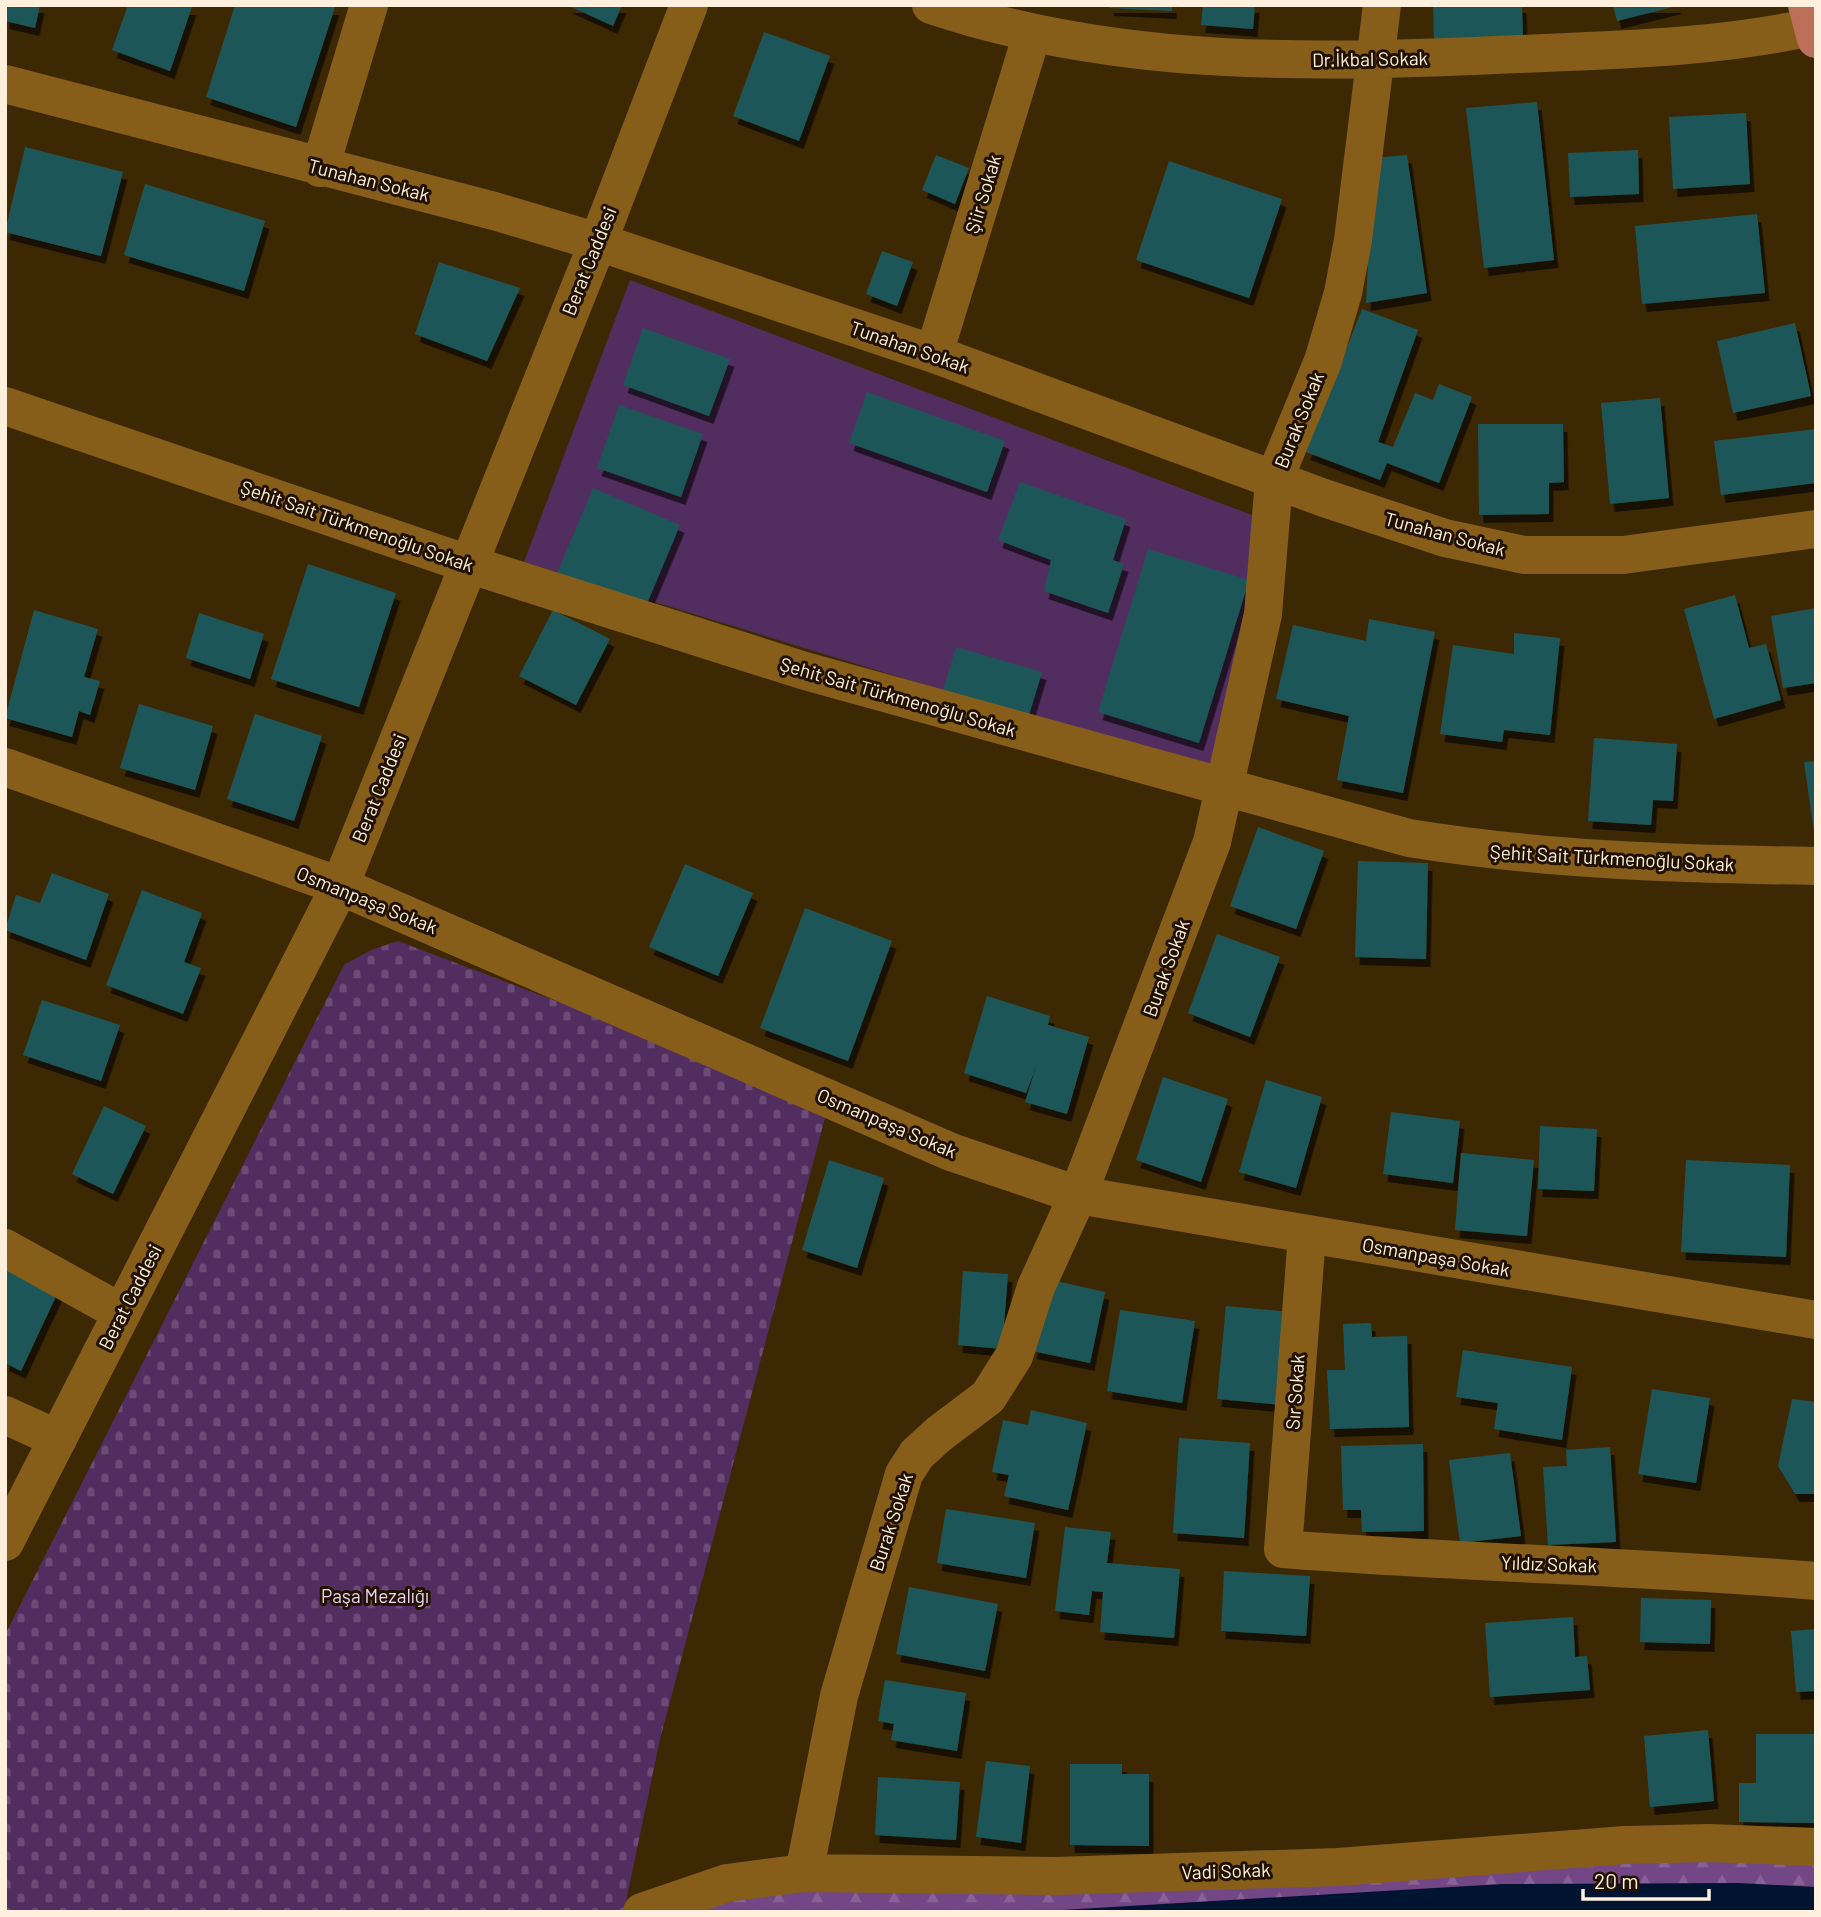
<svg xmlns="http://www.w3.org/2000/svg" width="1821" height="1917" font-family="Barlow,sans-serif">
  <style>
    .green { fill: #522d60 }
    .forest { fill: url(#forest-firs) }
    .cemetery { fill: url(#cemetery-stones) }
    .water { fill: #001432 }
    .building { fill: #1e5758; filter: url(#shadow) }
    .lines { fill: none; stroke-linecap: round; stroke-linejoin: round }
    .minor { stroke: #875e19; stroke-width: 38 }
    .major { stroke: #bc7059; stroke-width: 38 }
    .labels { text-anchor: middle; stroke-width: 6; stroke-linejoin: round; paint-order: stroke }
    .street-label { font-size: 19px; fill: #fef0dd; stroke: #211100 }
    .park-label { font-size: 19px; fill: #ebd2f6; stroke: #211100 }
  </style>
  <defs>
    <pattern id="forest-firs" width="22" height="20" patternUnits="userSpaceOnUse" patternTransform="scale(1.75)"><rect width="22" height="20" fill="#734685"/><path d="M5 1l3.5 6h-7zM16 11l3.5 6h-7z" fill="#886196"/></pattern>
    <pattern id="cemetery-stones" width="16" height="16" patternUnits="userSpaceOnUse" patternTransform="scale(1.75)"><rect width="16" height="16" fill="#522d60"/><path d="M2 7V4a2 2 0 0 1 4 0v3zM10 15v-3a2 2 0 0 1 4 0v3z" fill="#6c4c76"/></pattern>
    <filter id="shadow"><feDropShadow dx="4.5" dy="8" stdDeviation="0" flood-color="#0009"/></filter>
  </defs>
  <rect width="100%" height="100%" fill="#3d2804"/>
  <!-- green -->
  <path class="green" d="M630 280 1257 517 1249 620 1219 775 524 562Z"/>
  <!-- forest -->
  <path class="forest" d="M1643 1857 1816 1859V1912H665L766 1892Z"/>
  <!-- cemetery -->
  <path class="cemetery" d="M398 941 680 1048 826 1114 660 1739 624 1911 5 1912V1635L344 965 371 950Z"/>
  <!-- water -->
  <path class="water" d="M1739 1883 1816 1887V1912H1028L1502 1884Z"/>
  <!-- building -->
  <path class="building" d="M5 5H40L35 28 5 21Z
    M128 5 192 7 170 71 112 50Z
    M235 5 335 7 296 127 206 97Z
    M567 5H622L613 26Z
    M1109 5H1172V11L1109 8Z
    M1203 5H1255L1253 29 1201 25Z
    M1433 5H1522L1523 39 1434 42Z
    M1613 5H1677V6L1617 21Z
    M764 32 830 56 799 141 733 116Z
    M1537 102 1554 260 1484 268 1466 108Z
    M1746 113 1750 184 1673 189 1669 117Z
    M25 147 123 172 101 256 5 232Z
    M1638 150 1639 194 1570 197 1568 153Z
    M936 155 969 168 955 204 922 190Z
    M1407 155 1427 293 1366 303 1373 158Z
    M1169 161 1282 199 1249 298 1136 260Z
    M145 184 265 221 244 291 124 255Z
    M1757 214 1765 293 1642 304 1635 226Z
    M882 251 913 262 897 306 866 294Z
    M439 262 520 288 487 361 415 334Z
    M1362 309 1418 330 1378 442 1393 447 1415 393 1433 400 1439 384 1472 397 1439 483 1387 463 1380 480 1306 452Z
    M1795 323 1811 396 1733 413 1717 341Z
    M643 328 730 359 709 416 623 385Z
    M867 392 1005 441 987 492 849 443Z
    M1660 398 1669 498 1610 504 1601 403Z
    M619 405 703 434 681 497 597 468Z
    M1478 424H1563L1564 482 1549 483V514L1479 515Z
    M1816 429V483L1721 495 1714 441Z
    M1020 482 1126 519 1113 560 1124 564 1108 613 1044 591 1051 560 998 540Z
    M593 488 680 525 643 613 556 576Z
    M1148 549 1249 580 1199 743 1098 712Z
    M308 564 396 593 359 707 271 679Z
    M1735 595 1749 648 1766 644 1781 700 1714 719 1684 609Z
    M1816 608V683L1783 688 1771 616Z
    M34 610 98 629 84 677 100 681 90 715 79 711 72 737 5 718Z
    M553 610 610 639 576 705 519 676Z
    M199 613 264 634 250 679 186 658Z
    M1369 619 1435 632 1403 793 1337 780 1349 716 1276 699 1293 625 1366 641Z
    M1514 633 1560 638 1550 735 1504 730 1502 742 1440 734 1453 645 1514 654Z
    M956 647 1042 672 1029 715 943 690Z
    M139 704 213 726 195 790 120 768Z
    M255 714 322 736 294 821 227 799Z
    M1594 738 1677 744 1673 801 1653 800 1651 825 1588 821Z
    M1816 761V832H1814L1804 762Z
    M1258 827 1324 851 1296 929 1230 906Z
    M1358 861 1428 863 1426 959 1355 957Z
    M685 864 753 893 718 976 649 947Z
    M52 873 109 894 86 960 5 930 16 895 40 903Z
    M142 890 202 913 184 962 201 968 183 1014 106 985Z
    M805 908 892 941 848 1061 760 1028Z
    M1217 934 1280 957 1250 1037 1188 1013Z
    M987 996 1050 1016 1048 1025 1089 1037 1067 1114 1025 1102 1036 1067 1026 1093 964 1073Z
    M42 1000 120 1025 101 1081 23 1055Z
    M1163 1077 1228 1099 1201 1182 1136 1160Z
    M1266 1080 1322 1097 1296 1188 1239 1172Z
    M104 1106 146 1126 113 1194 72 1174Z
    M1391 1112 1460 1121 1453 1183 1383 1174Z
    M1540 1126 1597 1129 1594 1191 1538 1189Z
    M1461 1153 1534 1160 1527 1236 1455 1230Z
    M829 1160 884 1178 857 1268 802 1250Z
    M1686 1160 1790 1165 1786 1257 1681 1252Z
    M5 1267 58 1292 21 1371 5 1363Z
    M963 1271 1008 1274 1002 1349 958 1345Z
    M1047 1279 1105 1292 1090 1363 1032 1351Z
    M1226 1306 1292 1312 1283 1405 1217 1399Z
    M1120 1310 1195 1321 1182 1403 1107 1391Z
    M1371 1323 1372 1337 1407 1336 1409 1427 1330 1429 1327 1370H1345L1343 1324Z
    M1463 1350 1572 1367 1562 1440 1494 1429 1498 1403 1456 1397Z
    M1652 1389 1710 1398 1696 1483 1638 1474Z
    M1792 1399 1816 1402V1494H1795L1778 1466Z
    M1031 1410 1087 1423 1068 1510 1004 1496 1009 1475 992 1472 1003 1420 1028 1425Z
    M1179 1438 1250 1443 1244 1538 1173 1533Z
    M1423 1444 1424 1531 1362 1532 1361 1510H1343L1341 1446Z
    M1610 1447 1616 1542 1548 1545 1543 1467 1567 1466 1566 1450Z
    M1510 1453 1521 1536 1460 1543 1449 1460Z
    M946 1509 1035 1523 1026 1578 937 1563Z
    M1065 1527 1111 1532 1107 1563 1180 1569 1174 1638 1100 1632 1103 1592 1092 1591 1089 1615 1055 1611Z
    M1224 1571 1310 1576 1306 1636 1221 1631Z
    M909 1587 998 1604 985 1671 896 1654Z
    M1641 1598 1711 1600 1710 1644 1640 1642Z
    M1573 1617 1575 1657 1587 1656 1590 1690 1490 1697 1485 1623Z
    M1816 1629V1691L1796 1692 1791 1631Z
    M885 1680 966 1693 957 1751 891 1740 894 1724 878 1721Z
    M1708 1730 1714 1801 1650 1807 1644 1736Z
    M1756 1734H1816V1823L1739 1822V1783H1756Z
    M986 1761 1030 1766 1021 1843 976 1837Z
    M1070 1764H1122V1774H1149V1846L1070 1845Z
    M878 1777 960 1782 956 1840 875 1835Z"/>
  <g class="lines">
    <!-- minor -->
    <path class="minor" d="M931 5C1122 69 1319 63 1518 54 1617 50 1715 48 1812 27
      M5 84 494 211 598 242 934 354 1324 498 1445 538 1524 555H1623L1816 529
      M320 168 369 5
      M934 354 1032 34
      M5 406 468 564 805 671 1409 838C1544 860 1679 864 1816 866
      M5 767 340 886 951 1152 1078 1195 1816 1320
      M1307 1235 1283 1549C1461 1563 1638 1566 1816 1581
      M5 1248 122 1313
      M5 1415 58 1439
      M5 1542 340 886 598 242 689 5
      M804 1873 839 1696 904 1474 917 1454 939 1434 988 1397 1014 1356 1036 1287 1078 1195 1212 842 1263 614 1274 480 1323 361 1343 293 1353 240 1382 5
      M642 1912 727 1883 804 1873 1055 1876 1338 1867 1625 1845 1709 1843 1816 1847"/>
    <!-- major -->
    <path class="major" d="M1807 5 1816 39"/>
  </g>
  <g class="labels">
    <!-- street labels -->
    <g class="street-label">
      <text transform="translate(1370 59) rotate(-1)" y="7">Dr.İkbal Sokak</text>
      <text transform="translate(369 180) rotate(14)" y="7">Tunahan Sokak</text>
      <text transform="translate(983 194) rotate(-73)" y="7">Şiir Sokak</text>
      <text transform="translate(589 261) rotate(-68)" y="7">Berat Caddesi</text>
      <text transform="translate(910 347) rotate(19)" y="7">Tunahan Sokak</text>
      <text transform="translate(1299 420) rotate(-68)" y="7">Burak Sokak</text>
      <text transform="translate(357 526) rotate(19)" y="7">Şehit Sait Türkmenoğlu Sokak</text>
      <text transform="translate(1445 534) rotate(15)" y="7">Tunahan Sokak</text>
      <text transform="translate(898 697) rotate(16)" y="7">Şehit Sait Türkmenoğlu Sokak</text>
      <text transform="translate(379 788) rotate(-68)" y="7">Berat Caddesi</text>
      <text transform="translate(1612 858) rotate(3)" y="7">Şehit Sait Türkmenoğlu Sokak</text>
      <text transform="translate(367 900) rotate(22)" y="7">Osmanpaşa Sokak</text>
      <text transform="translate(1166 968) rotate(-70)" y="7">Burak Sokak</text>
      <text transform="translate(887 1123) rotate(23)" y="7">Osmanpaşa Sokak</text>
      <text transform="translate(1436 1257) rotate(10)" y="7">Osmanpaşa Sokak</text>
      <text transform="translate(130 1297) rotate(-63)" y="7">Berat Caddesi</text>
      <text transform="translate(1295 1392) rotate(-86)" y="7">Sır Sokak</text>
      <text transform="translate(891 1522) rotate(-72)" y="7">Burak Sokak</text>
      <text transform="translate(1549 1564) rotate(2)" y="7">Yıldız Sokak</text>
      <text transform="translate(1226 1871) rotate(-2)" y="7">Vadi Sokak</text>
    </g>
    <!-- park labels -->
    <g class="park-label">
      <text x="375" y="1603">Paşa Mezalığı</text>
    </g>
  </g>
  <!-- border -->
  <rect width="1821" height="1917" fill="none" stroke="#fef0dd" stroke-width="14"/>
  <!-- scale -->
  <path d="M1583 1889v10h126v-10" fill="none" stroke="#fef0dd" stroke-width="3.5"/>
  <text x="1594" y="1889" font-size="21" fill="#fef0dd" stroke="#211100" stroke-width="5" paint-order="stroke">20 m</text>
</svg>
